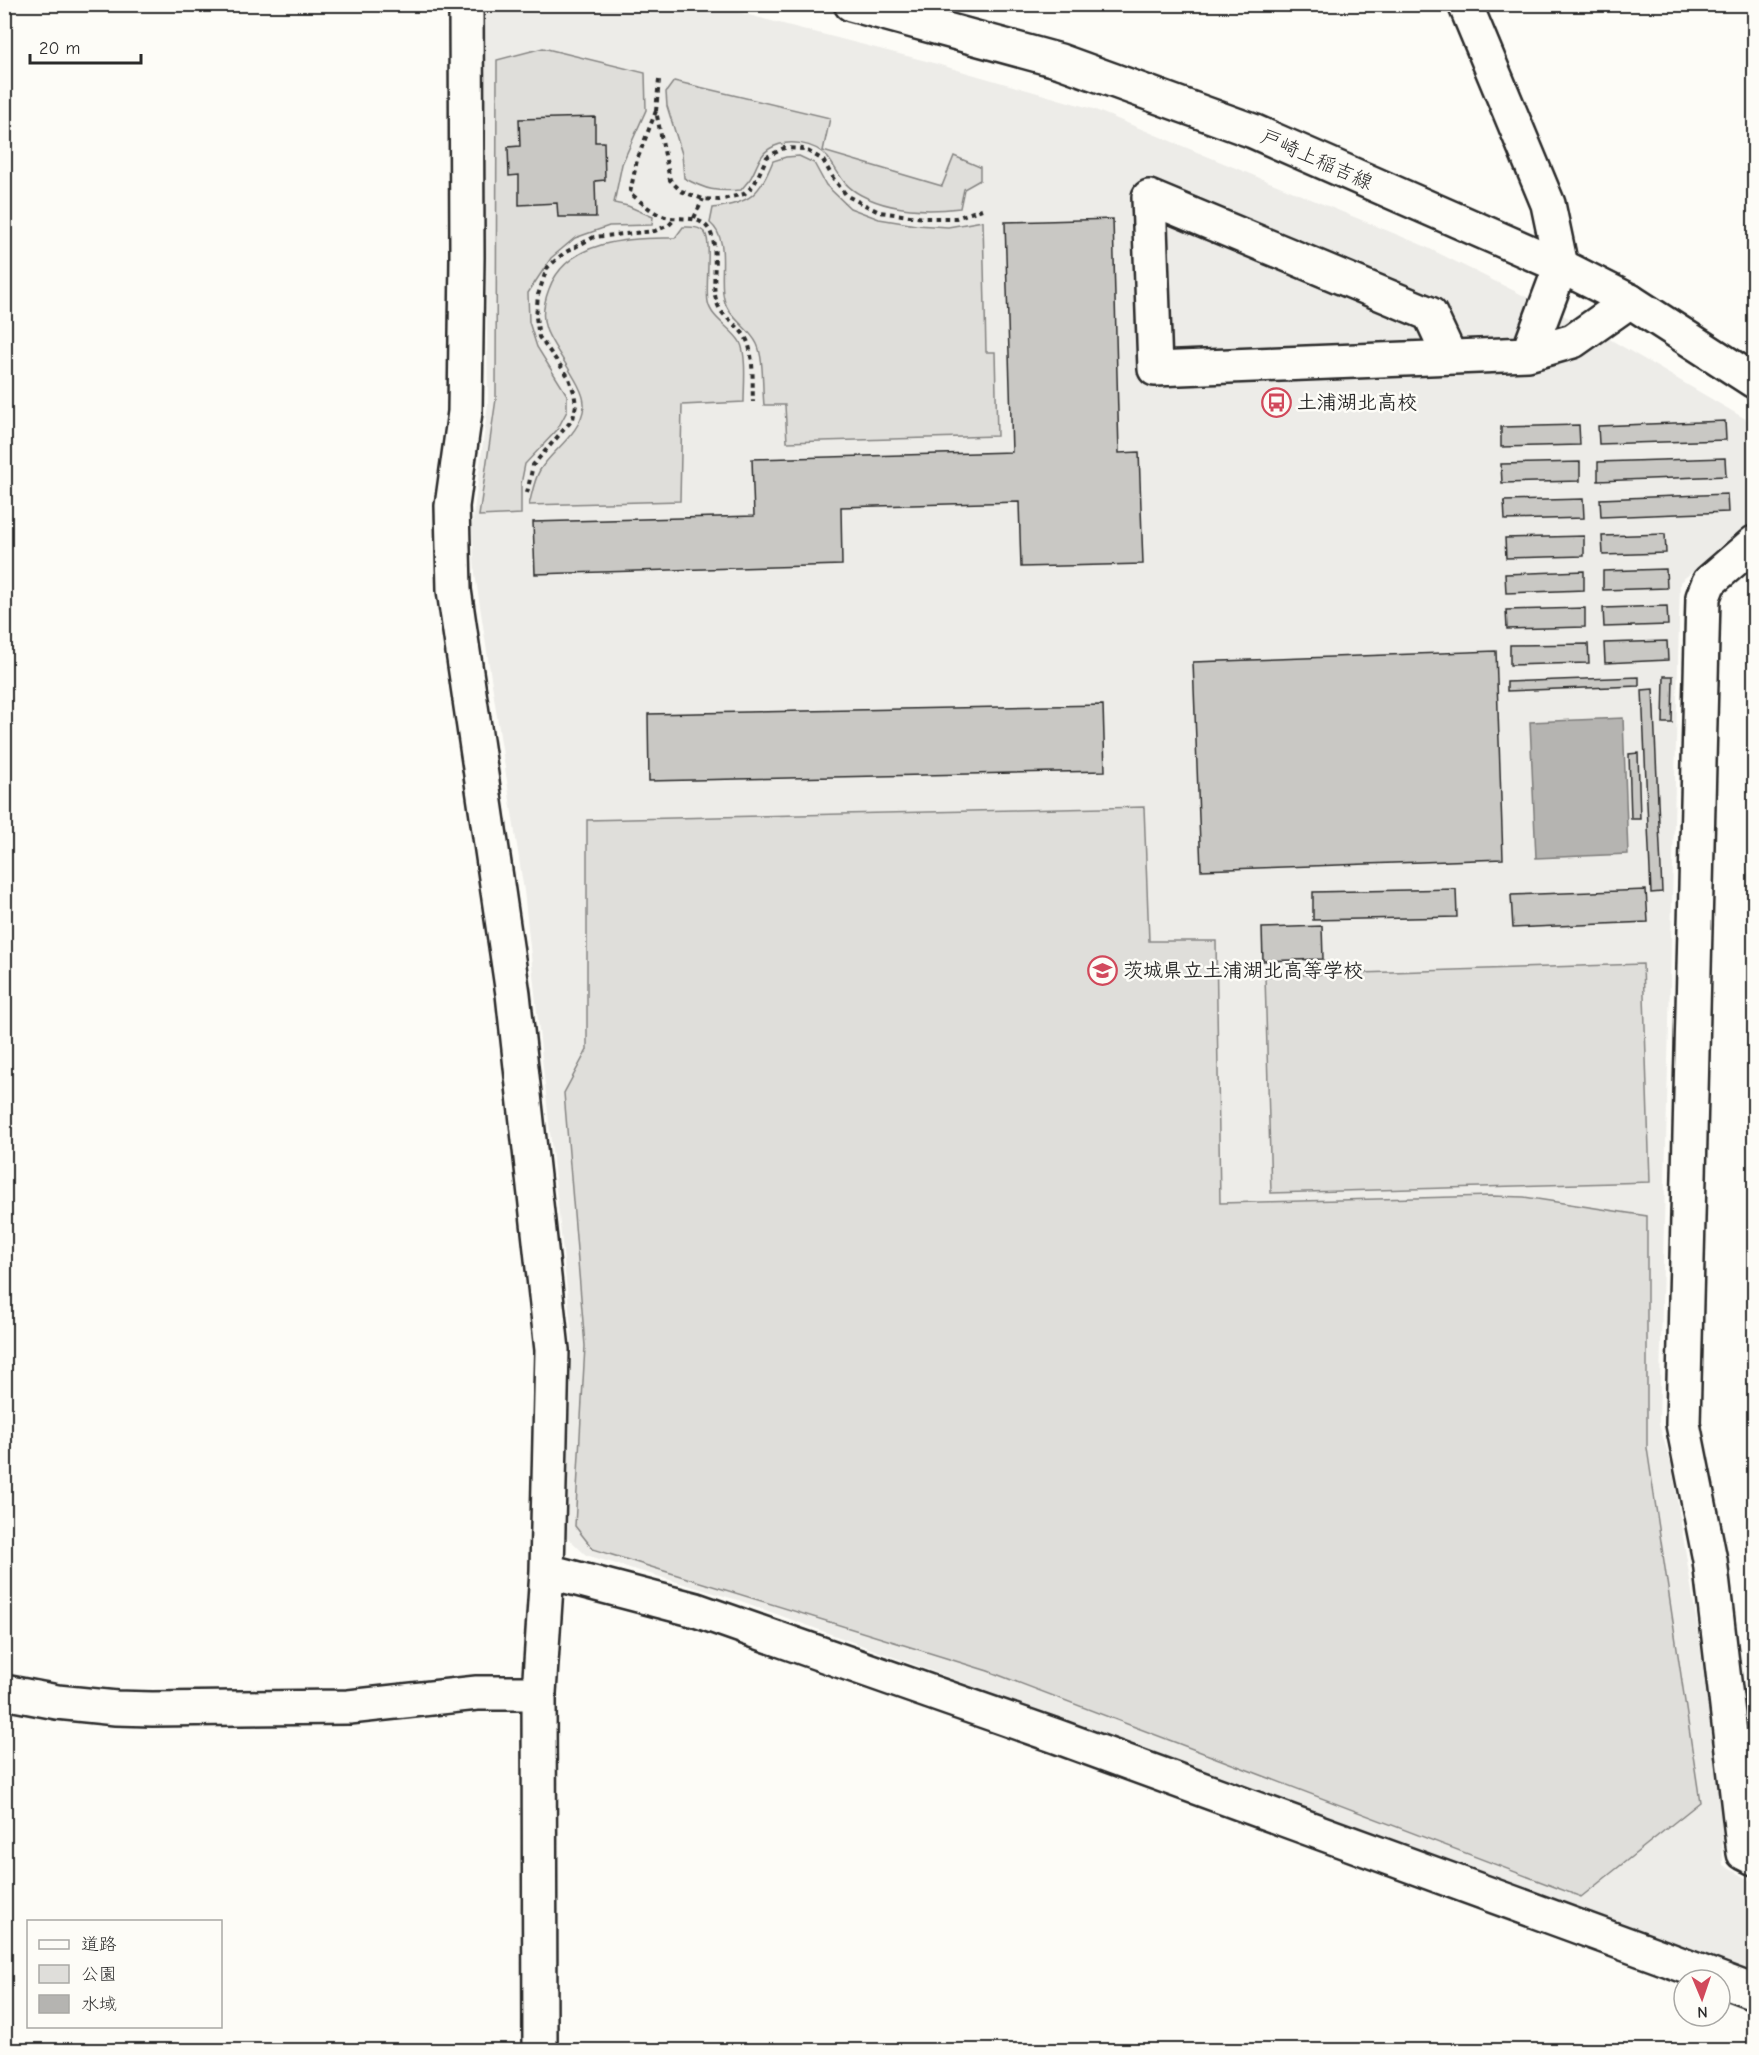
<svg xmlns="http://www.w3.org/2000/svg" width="1759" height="2055" font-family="'Comic Neue','Klee One',sans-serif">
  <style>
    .built { fill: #edece8 }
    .green { fill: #dfdeda; stroke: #858482; stroke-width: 1.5 }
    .water { fill: #b5b4b1; stroke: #7e7d7b; stroke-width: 1.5 }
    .building { fill: #c9c8c4; stroke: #2b2b2b; stroke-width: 1.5 }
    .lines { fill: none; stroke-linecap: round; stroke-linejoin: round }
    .minor-casing { stroke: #2b2b2b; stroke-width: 38 }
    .major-casing { stroke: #2b2b2b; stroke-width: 38 }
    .path { stroke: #2b2b2b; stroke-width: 4; stroke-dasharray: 4.5 4.5; stroke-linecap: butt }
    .minor { stroke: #fdfcf7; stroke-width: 33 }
    .major { stroke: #fdfcf7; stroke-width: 33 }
    .labels { text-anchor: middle; stroke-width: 5; stroke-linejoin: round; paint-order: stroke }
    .street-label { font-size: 20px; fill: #2b2b2b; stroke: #fdfcf7 }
    .poi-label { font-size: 20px; font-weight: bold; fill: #2b2b2b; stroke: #fdfcf7; text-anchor: start }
  </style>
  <rect width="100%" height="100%" fill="#fdfcf7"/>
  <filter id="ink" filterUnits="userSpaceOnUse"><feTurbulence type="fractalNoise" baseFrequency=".0167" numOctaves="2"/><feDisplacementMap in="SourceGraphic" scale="12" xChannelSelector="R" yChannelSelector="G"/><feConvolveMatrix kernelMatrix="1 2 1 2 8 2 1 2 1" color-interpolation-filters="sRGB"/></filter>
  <g filter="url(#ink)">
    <!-- built -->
    <path class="built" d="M483 5H710L930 62 1093 109 1422 245 1601 334 1754 424V520L1680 582 1659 1424 1672 1467 1698 1630 1721 1789 1723 1865 1754 1883V1973L741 1601 586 1555 566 1536 572 1336 524 891 475 574 472 526 488 404Z"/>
    <!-- green -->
    <path class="green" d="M543 48 645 73 646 110 622 164 614 203 628 206 653 217 652 225 609 226 575 238 551 258 528 293 529 322 537 347 567 395V411L557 430 525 464 521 484V514L479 516 496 399 497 60Z
      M674 81 830 118 823 151 942 186 954 156 980 167V180L964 189 960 208C926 212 891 211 861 195 842 185 840 174 828 158 815 142 786 138 769 149 759 155 756 170 750 179 747 183 744 186 741 190 716 192 706 190 684 178L682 154 667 106 666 92Z
      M799 156 814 163 826 185 850 208 879 219 916 225 948 227 983 221 986 352H995L997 436 787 442 785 405H764C762 387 764 359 757 344 749 327 728 318 724 299 718 276 731 240 710 223L713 208C751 203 759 195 773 161L786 157Z
      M683 227C690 227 699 226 705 233 712 243 705 286 708 302 711 319 732 328 740 342 747 355 744 387 744 402L682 405 680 501 529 505C532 494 534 480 540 470 553 449 581 434 584 406 586 387 553 350 546 329 541 316 544 302 549 289 567 240 630 237 675 238Z
      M1144 807 1149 941H1216L1220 1203 1491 1196 1524 1197 1647 1216V1448L1700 1802 1581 1897 988 1671 593 1549 575 1526 585 1346 564 1093 587 1050V820Z
      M1643 964 1650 1182 1271 1193 1265 976Z"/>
    <!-- water -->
    <path class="water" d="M1623 718 1628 854 1536 858 1530 722Z"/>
    <!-- building -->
    <path class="building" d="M595 117V142H604L605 180 595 181 596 217H558L557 203 519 205V175L509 176 508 147 520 146 519 119Z
      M1113 219 1119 453 1139 452 1143 564 1021 567 1019 502 841 507 842 565 535 574 533 522 754 516 752 459 1012 452 1005 222Z
      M1725 421 1726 440 1599 444 1598 426Z
      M1579 425 1580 445 1501 447V427Z
      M1725 458 1726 476 1598 481V462Z
      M1580 462V481L1502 483 1501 464Z
      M1727 494 1728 512 1601 517 1600 499Z
      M1583 499 1584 518 1505 520 1504 501Z
      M1665 534 1666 553 1603 555 1602 536Z
      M1584 536V556L1506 558 1505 538Z
      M1666 569 1667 588 1603 590V571Z
      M1584 571V590L1506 593 1505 574Z
      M1667 606 1668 625 1604 627 1603 608Z
      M1585 608V627L1507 629 1506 610Z
      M1667 641 1668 660 1605 663 1604 643Z
      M1588 644 1589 663 1510 665V645Z
      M1496 651 1503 859 1201 870 1193 662Z
      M1664 676H1673L1672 723H1663Z
      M1639 677V686L1507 691V682Z
      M1653 689 1662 892 1651 893 1642 690Z
      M1103 705 1105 771 649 781 648 714Z
      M1638 753 1640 819H1631L1629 754Z
      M1456 889 1457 917 1313 920V892Z
      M1646 890 1648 922 1513 928 1511 895Z
      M1322 926 1323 959 1263 961 1262 928Z"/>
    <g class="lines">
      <defs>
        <path id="minor" d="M466 4 467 257 465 412 452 506 454 590 513 994 552 1350 547 1571 539 1693 540 2050
          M1465 4 1548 204 1561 266 1528 354
          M1450 357 1430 314 1149 197 1155 369 1528 354 1573 341 1630 301
          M1754 543 1709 582 1703 597 1683 1424 1710 1560 1744 1853 1754 1858
          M547 1571 696 1610 1056 1736 1664 1958 1754 1992
          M4 1692 57 1702 116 1708 152 1709 349 1707 477 1693H539"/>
        <path id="major" d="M851 4 1060 61 1253 131 1561 266 1630 301 1754 381"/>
      </defs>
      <!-- minor casing -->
      <use href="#minor" class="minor-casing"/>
      <!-- major casing -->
      <use href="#major" class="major-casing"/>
      <!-- path -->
      <path class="path" d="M659 80 656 111 670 180 681 191 703 199 719 200 744 194 754 185 767 157 784 148 804 149 823 160 833 178 847 196 879 212 925 218H956L982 209
        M656 111 637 160 630 193C639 200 649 210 660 215 675 222 691 214 704 224 721 237 712 275 715 295 719 318 733 319 744 335 755 350 752 384 753 402
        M694 218 703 199
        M527 493 533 465 573 419 576 405 574 392 568 376 539 337 536 317 538 295 547 268 564 253 594 237 655 231 669 225 675 219"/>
      <!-- minor -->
      <use href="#minor" class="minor"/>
      <!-- major -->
      <use href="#major" class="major"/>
    </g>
  </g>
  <!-- icons -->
  <defs>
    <symbol id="bus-ring" viewBox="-11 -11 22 22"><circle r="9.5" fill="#fdfcf7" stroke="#d1495b" stroke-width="1.5"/><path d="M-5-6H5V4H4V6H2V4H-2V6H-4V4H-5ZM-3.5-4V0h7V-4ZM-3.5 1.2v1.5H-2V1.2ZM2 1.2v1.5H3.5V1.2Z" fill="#d1495b"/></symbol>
    <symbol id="school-ring" viewBox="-11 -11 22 22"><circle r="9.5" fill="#fdfcf7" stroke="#d1495b" stroke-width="1.5"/><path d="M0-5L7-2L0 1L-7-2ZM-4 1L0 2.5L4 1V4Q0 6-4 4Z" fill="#d1495b"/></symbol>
  </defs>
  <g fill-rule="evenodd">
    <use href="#bus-ring" x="1260" y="386" width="33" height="33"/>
    <use href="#school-ring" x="1086" y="954" width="33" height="33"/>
  </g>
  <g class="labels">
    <!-- street labels -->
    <g class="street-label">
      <text transform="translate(1317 159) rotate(24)" y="7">戸崎上稲吉線</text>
    </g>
    <!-- poi labels -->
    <g class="poi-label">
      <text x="1297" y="409">土浦湖北高校</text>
      <text x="1123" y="977">茨城県立土浦湖北高等学校</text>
    </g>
  </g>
  <!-- margin -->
  <rect width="1759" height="2055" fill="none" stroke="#fdfcf7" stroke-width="24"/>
  <rect x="12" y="12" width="1735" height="2031" fill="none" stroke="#2b2b2b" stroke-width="2" filter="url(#ink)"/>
  <!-- legend -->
  <rect x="27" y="1920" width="195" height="108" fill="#fdfcf7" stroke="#a9a8a5" stroke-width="1.5"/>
  <rect x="39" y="1940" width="30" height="9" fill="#fdfcf7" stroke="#a9a8a5" stroke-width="1.5"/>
  <text x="81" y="1950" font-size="18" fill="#2b2b2b">道路</text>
  <rect x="39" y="1965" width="30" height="18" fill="#dfdeda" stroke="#a9a8a5" stroke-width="1.5"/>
  <text x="81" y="1980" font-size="18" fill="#2b2b2b">公園</text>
  <rect x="39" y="1995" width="30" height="18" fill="#b5b4b1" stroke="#a9a8a5" stroke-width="1.5"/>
  <text x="81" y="2010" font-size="18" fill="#2b2b2b">水域</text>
  <!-- north arrow -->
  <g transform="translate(1702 1998) rotate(178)"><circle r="28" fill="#fdfcf7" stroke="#a9a8a5" stroke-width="1.5"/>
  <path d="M0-4.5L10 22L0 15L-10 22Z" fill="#d1495b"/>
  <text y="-9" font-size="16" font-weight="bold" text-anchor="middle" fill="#2b2b2b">N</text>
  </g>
  <!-- scale -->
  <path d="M30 54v9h111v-9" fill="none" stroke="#2b2b2b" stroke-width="3"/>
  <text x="39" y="54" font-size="18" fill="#2b2b2b" stroke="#fdfcf7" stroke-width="4.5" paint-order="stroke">20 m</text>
</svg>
